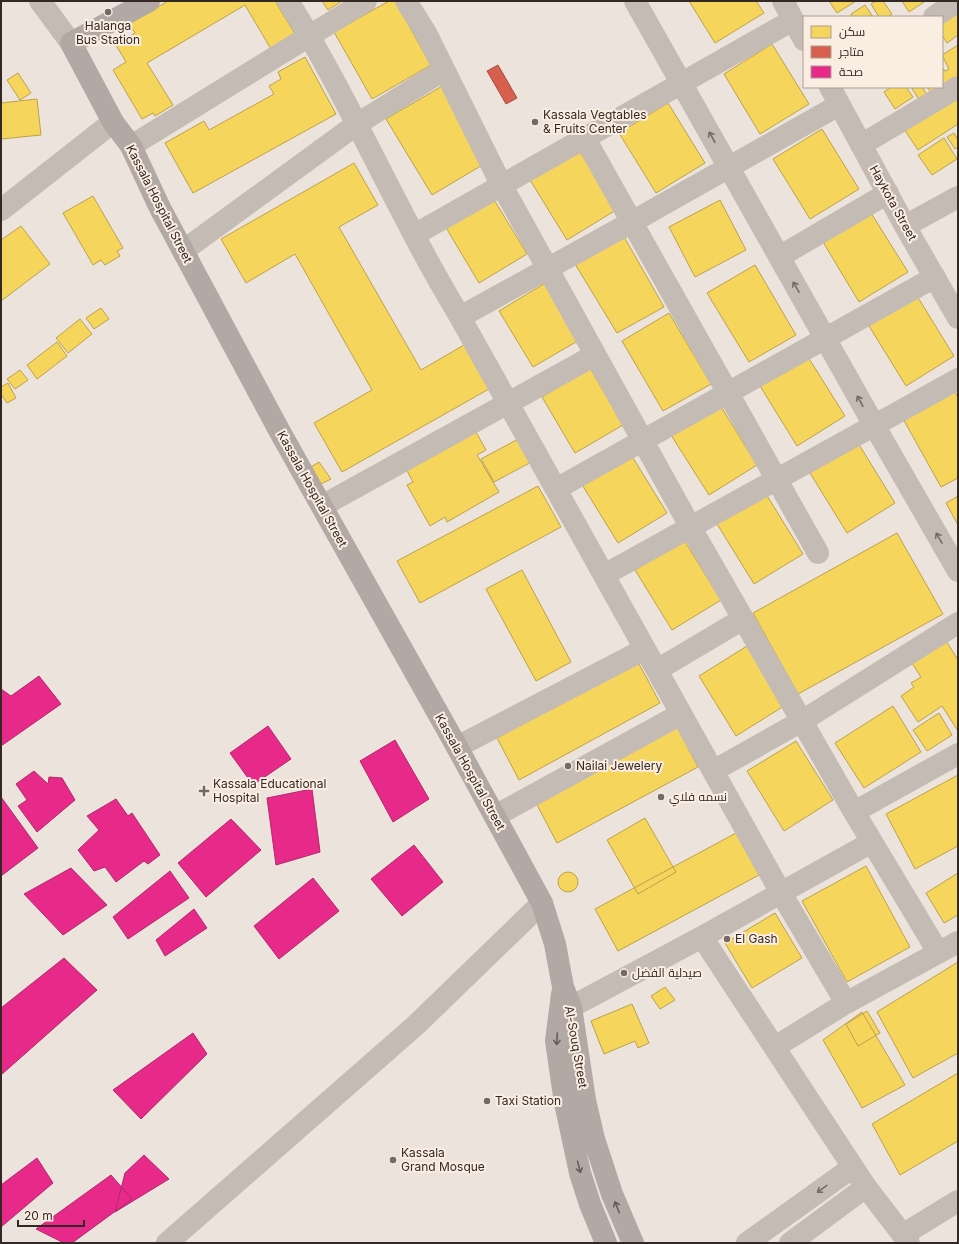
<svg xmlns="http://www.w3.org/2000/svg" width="959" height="1244" font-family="Inter,Cairo,sans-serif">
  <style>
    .homes { fill: #f6d55c; stroke: #bca14b }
    .shops { fill: #d6604d; stroke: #a54f41 }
    .health { fill: #e7298a; stroke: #b1296b }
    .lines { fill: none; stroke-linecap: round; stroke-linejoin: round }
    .minor { stroke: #c4bbb5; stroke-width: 22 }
    .major { stroke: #b3a9a4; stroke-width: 22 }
    .oneway { stroke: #756a65 }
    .oneway2 { stroke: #675c57 }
    .poi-dot { fill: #746964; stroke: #faede1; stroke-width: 1.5 }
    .labels { text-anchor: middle; stroke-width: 4; stroke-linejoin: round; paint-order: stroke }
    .poi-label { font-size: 12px; fill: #342824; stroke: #faede1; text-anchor: start }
    .street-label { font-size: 12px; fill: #342824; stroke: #faede1 }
  </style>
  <rect width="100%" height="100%" fill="#ece3dc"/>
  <!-- homes -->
  <path class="homes" d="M168 1H275L295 34 271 49 245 5 147 63 173 105 155 116 153 113 142 119 113 70 126 62 116 45 135 33 129 24Z
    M322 1H342L328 10Z
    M389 1H395L431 65 372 99 334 32Z
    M689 1H756L764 13 715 43Z
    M829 1H856L837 13Z
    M876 1H883L892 14 888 17H879L871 4Z
    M902 1H923L924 2 909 12Z
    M865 5 873 17H853L851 14Z
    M958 7V35L947 43 942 35V18Z
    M772 44 809 104 760 134 724 74Z
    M958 45V77L932 94 927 87H942V67L945 71 949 69 942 55Z
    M305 57 336 114 193 193 165 143 204 121 209 130 274 94 269 86 281 79 278 72Z
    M18 73 31 93 20 100 7 80Z
    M444 85 489 161 432 195 386 119Z
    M891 87H906L913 97 895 109 884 92Z
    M911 87H922L928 96 920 101Z
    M958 94V124L918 150 904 129Z
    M37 99 41 135 1 139V103Z
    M668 103 705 163 656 193 619 133Z
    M822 129 859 189 810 219 773 159Z
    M954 133 958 140V147L955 149 947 137Z
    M944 138 957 159 932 175 918 155Z
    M579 150 616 210 567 240 530 180Z
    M354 163 378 205 339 227 421 370 464 345 489 389 342 472 314 423 372 390 295 254 246 283 221 239Z
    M93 196 123 248 117 251 120 256 105 265 101 260 93 265 63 213Z
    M493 198 527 254 479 283 445 226Z
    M720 200 746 250 695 277 669 227Z
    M871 213 908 272 859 302 823 242Z
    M21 226 50 264 1 301V240Z
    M623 235 664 307 617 333 575 264Z
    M755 265 796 335 749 362 707 293Z
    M547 282 581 339 533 367 499 311Z
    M917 296 954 356 906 386 869 326Z
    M101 308 109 319 94 329 86 318Z
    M669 313 711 384 663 411 622 341Z
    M80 319 92 334 68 353 56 338Z
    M57 342 67 356 37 379 27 365Z
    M808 357 845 416 797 446 760 386Z
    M590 368 623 425 575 453 542 397Z
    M20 370 28 380 15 389 7 379Z
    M8 383 16 398 7 403 1 394V387Z
    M953 389 958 397V478L941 487 902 417Z
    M720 405 757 465 709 495 671 435Z
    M475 430 486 450 477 455 499 492 447 522 445 517 430 526 407 485 413 482 406 469Z
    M522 437 535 460 494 482 481 459Z
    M858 443 895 503 847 533 810 473Z
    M630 453 667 513 618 543 581 483Z
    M319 462 331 479 321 484 311 467Z
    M538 486 561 527 420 603 397 561Z
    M766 494 803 554 754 584 717 524Z
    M958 496V525L946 503Z
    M897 533 943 614 798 694 753 613Z
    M684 540 721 600 672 630 635 570Z
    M522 570 571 662 536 681 486 589Z
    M940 631 958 660V731L942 706 918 722 901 696 914 687 911 683 921 677 906 654Z
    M747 646 784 706 736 736 699 676Z
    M638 662 660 703 519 780 497 738Z
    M893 706 921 752 864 788 835 743Z
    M939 713 952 735 927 751 913 730Z
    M676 725 698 767 557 843 535 801Z
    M796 741 833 800 784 831 747 771Z
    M958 775V846L915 869 886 814Z
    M645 818 676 872 638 894 607 840Z
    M736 833 759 875 618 951 595 909Z
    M866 866 910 947 847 982 802 901Z
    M558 882a10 10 0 1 1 20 0a10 10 0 1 1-20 0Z
    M958 873V915L944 923 926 893Z
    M775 913 802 958 752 988 725 943Z
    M958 962V1053L913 1078 877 1012Z
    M665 987 675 1000 660 1009 651 996Z
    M632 1004 649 1043 638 1048 635 1041 604 1054 591 1021Z
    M867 1011 880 1033 858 1046 846 1024Z
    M862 1012 905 1085 862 1108 823 1040Z
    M958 1073V1141L900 1175 872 1124Z"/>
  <!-- shops -->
  <path class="shops" d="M498 65 517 98 506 104 487 71Z"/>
  <!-- health -->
  <path class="health" d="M39 676 61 704 1 746V689L11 696Z
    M268 726 291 759 253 785 230 753Z
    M395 740 429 799 393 822 360 761Z
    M34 771 48 784 49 777 62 778 75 800 37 832 18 806 27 800 16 784Z
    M312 789 320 852 276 865 267 798Z
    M1 797 38 848 1 876Z
    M116 799 128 816 132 813 160 855 148 864 144 861 116 882 105 867 94 871 78 850 99 830 87 816Z
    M231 819 261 850 206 897 178 863Z
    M414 845 443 882 402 916 371 879Z
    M71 868 107 905 63 935 24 894Z
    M170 871 189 898 128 939 113 917Z
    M313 878 339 911 279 959 254 926Z
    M194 909 207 928 165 956 156 940Z
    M64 958 97 990 1 1075V1008Z
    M193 1033 207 1054 141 1119 113 1090Z
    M144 1155 169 1179 115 1212 125 1173Z
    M37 1158 53 1183 1 1227V1185Z
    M111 1175 132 1199 72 1243H64L36 1229Z"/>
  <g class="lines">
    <!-- minor -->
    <path class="minor" d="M40 1 71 43
      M288 1C335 76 372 156 414 235 428 262 444 290 460 317L781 893 846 1003
      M406 1 426 33 501 184 691 528 854 812 938 952
      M635 1 874 425 958 571
      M783 1 804 40
      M934 17 958 1
      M830 87 905 226 958 318
      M584 137 818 553
      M861 145 958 87
      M131 146 366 1
      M1 210 113 122
      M905 226 958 197
      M414 235 793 20
      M183 251 357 124 444 70
      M779 257 888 193
      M460 317 632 222 839 105
      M556 489 935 277
      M322 506 595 355
      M604 575 958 379
      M657 670 743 619
      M457 747 645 649
      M713 771 802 721 958 623
      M854 812 958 754
      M495 816 681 714
      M702 937 866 1187 909 1243
      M560 1011 571 1007 702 937 872 842
      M775 1047 846 1003 958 942
      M904 1234 958 1201
      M167 1243 416 1025 542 903
      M747 1243 853 1167
      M790 1243 866 1187"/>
    <!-- major -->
    <path class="major" d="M149 1 71 43 113 122 131 146 160 208 280 432 457 747 542 903 555 944 563 987 571 1007 585 1100 594 1139 612 1194 633 1243
      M562 994 556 1041 565 1103 580 1173 590 1204 606 1243"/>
  </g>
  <!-- one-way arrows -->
  <defs><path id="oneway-shaft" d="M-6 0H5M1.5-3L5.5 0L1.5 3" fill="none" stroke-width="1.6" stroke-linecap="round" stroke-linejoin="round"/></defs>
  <g class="oneway">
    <use href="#oneway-shaft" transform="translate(712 137) rotate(-119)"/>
    <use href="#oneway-shaft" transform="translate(796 287) rotate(-120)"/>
    <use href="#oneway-shaft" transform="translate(860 401) rotate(-119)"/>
    <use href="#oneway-shaft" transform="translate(939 538) rotate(-120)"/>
    <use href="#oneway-shaft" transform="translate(822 1189) rotate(144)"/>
  </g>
  <g class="oneway2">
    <use href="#oneway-shaft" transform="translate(557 1039) rotate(93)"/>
    <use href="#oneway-shaft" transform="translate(579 1167) rotate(76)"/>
    <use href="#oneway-shaft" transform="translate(617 1207) rotate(-112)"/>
  </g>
  <!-- markers -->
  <g class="poi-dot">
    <circle cx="108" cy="12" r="4"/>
    <circle cx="535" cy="122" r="4"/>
    <circle cx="568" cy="766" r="4"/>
    <path d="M202 785h4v4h4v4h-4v4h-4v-4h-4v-4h4z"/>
    <circle cx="661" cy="797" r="4"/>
    <circle cx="727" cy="939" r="4"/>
    <circle cx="624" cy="973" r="4"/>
    <circle cx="487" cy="1101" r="4"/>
    <circle cx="393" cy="1160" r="4"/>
  </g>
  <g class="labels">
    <!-- poi labels -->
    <g class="poi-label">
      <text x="108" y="30" text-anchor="middle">Halanga<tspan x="108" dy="14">Bus Station</tspan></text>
      <text x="543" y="119">Kassala Vegtables<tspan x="543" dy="14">&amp; Fruits Center</tspan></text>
      <text x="576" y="770">Nailai Jewelery</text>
      <text x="213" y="788">Kassala Educational<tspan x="213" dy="14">Hospital</tspan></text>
      <text x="669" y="801">نسمه فلاي</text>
      <text x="735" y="943">El Gash</text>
      <text x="632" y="977">صيدلية الفضل</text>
      <text x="495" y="1105">Taxi Station</text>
      <text x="401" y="1157">Kassala<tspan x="401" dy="14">Grand Mosque</tspan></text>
    </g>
    <!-- street labels -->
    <g class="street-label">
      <text transform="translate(893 203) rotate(61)" y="4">Haykota Street</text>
      <text transform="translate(159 204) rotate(63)" y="4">Kassala Hospital Street</text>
      <text transform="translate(312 489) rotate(61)" y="4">Kassala Hospital Street</text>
      <text transform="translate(470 772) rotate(61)" y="4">Kassala Hospital Street</text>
      <text transform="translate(576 1047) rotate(80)" y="4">Al-Souq Street</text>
    </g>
  </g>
  <!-- border -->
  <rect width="959" height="1244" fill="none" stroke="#342824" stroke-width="4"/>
  <!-- legend -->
  <rect x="803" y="16" width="140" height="72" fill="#faede1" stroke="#ab9e95"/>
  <rect x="811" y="26" width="20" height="12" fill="#f6d55c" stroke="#ab9e95"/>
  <text x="839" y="36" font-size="12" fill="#342824">سكن</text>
  <rect x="811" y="46" width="20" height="12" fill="#d6604d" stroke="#ab9e95"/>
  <text x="839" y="56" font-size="12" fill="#342824">متاجر</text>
  <rect x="811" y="66" width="20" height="12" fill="#e7298a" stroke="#ab9e95"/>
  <text x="839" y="76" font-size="12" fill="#342824">صحة</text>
  <!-- scale -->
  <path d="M18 1220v6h66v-6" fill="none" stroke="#342824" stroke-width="2"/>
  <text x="24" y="1220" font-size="12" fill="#342824" stroke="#faede1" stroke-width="3" paint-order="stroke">20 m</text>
</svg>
